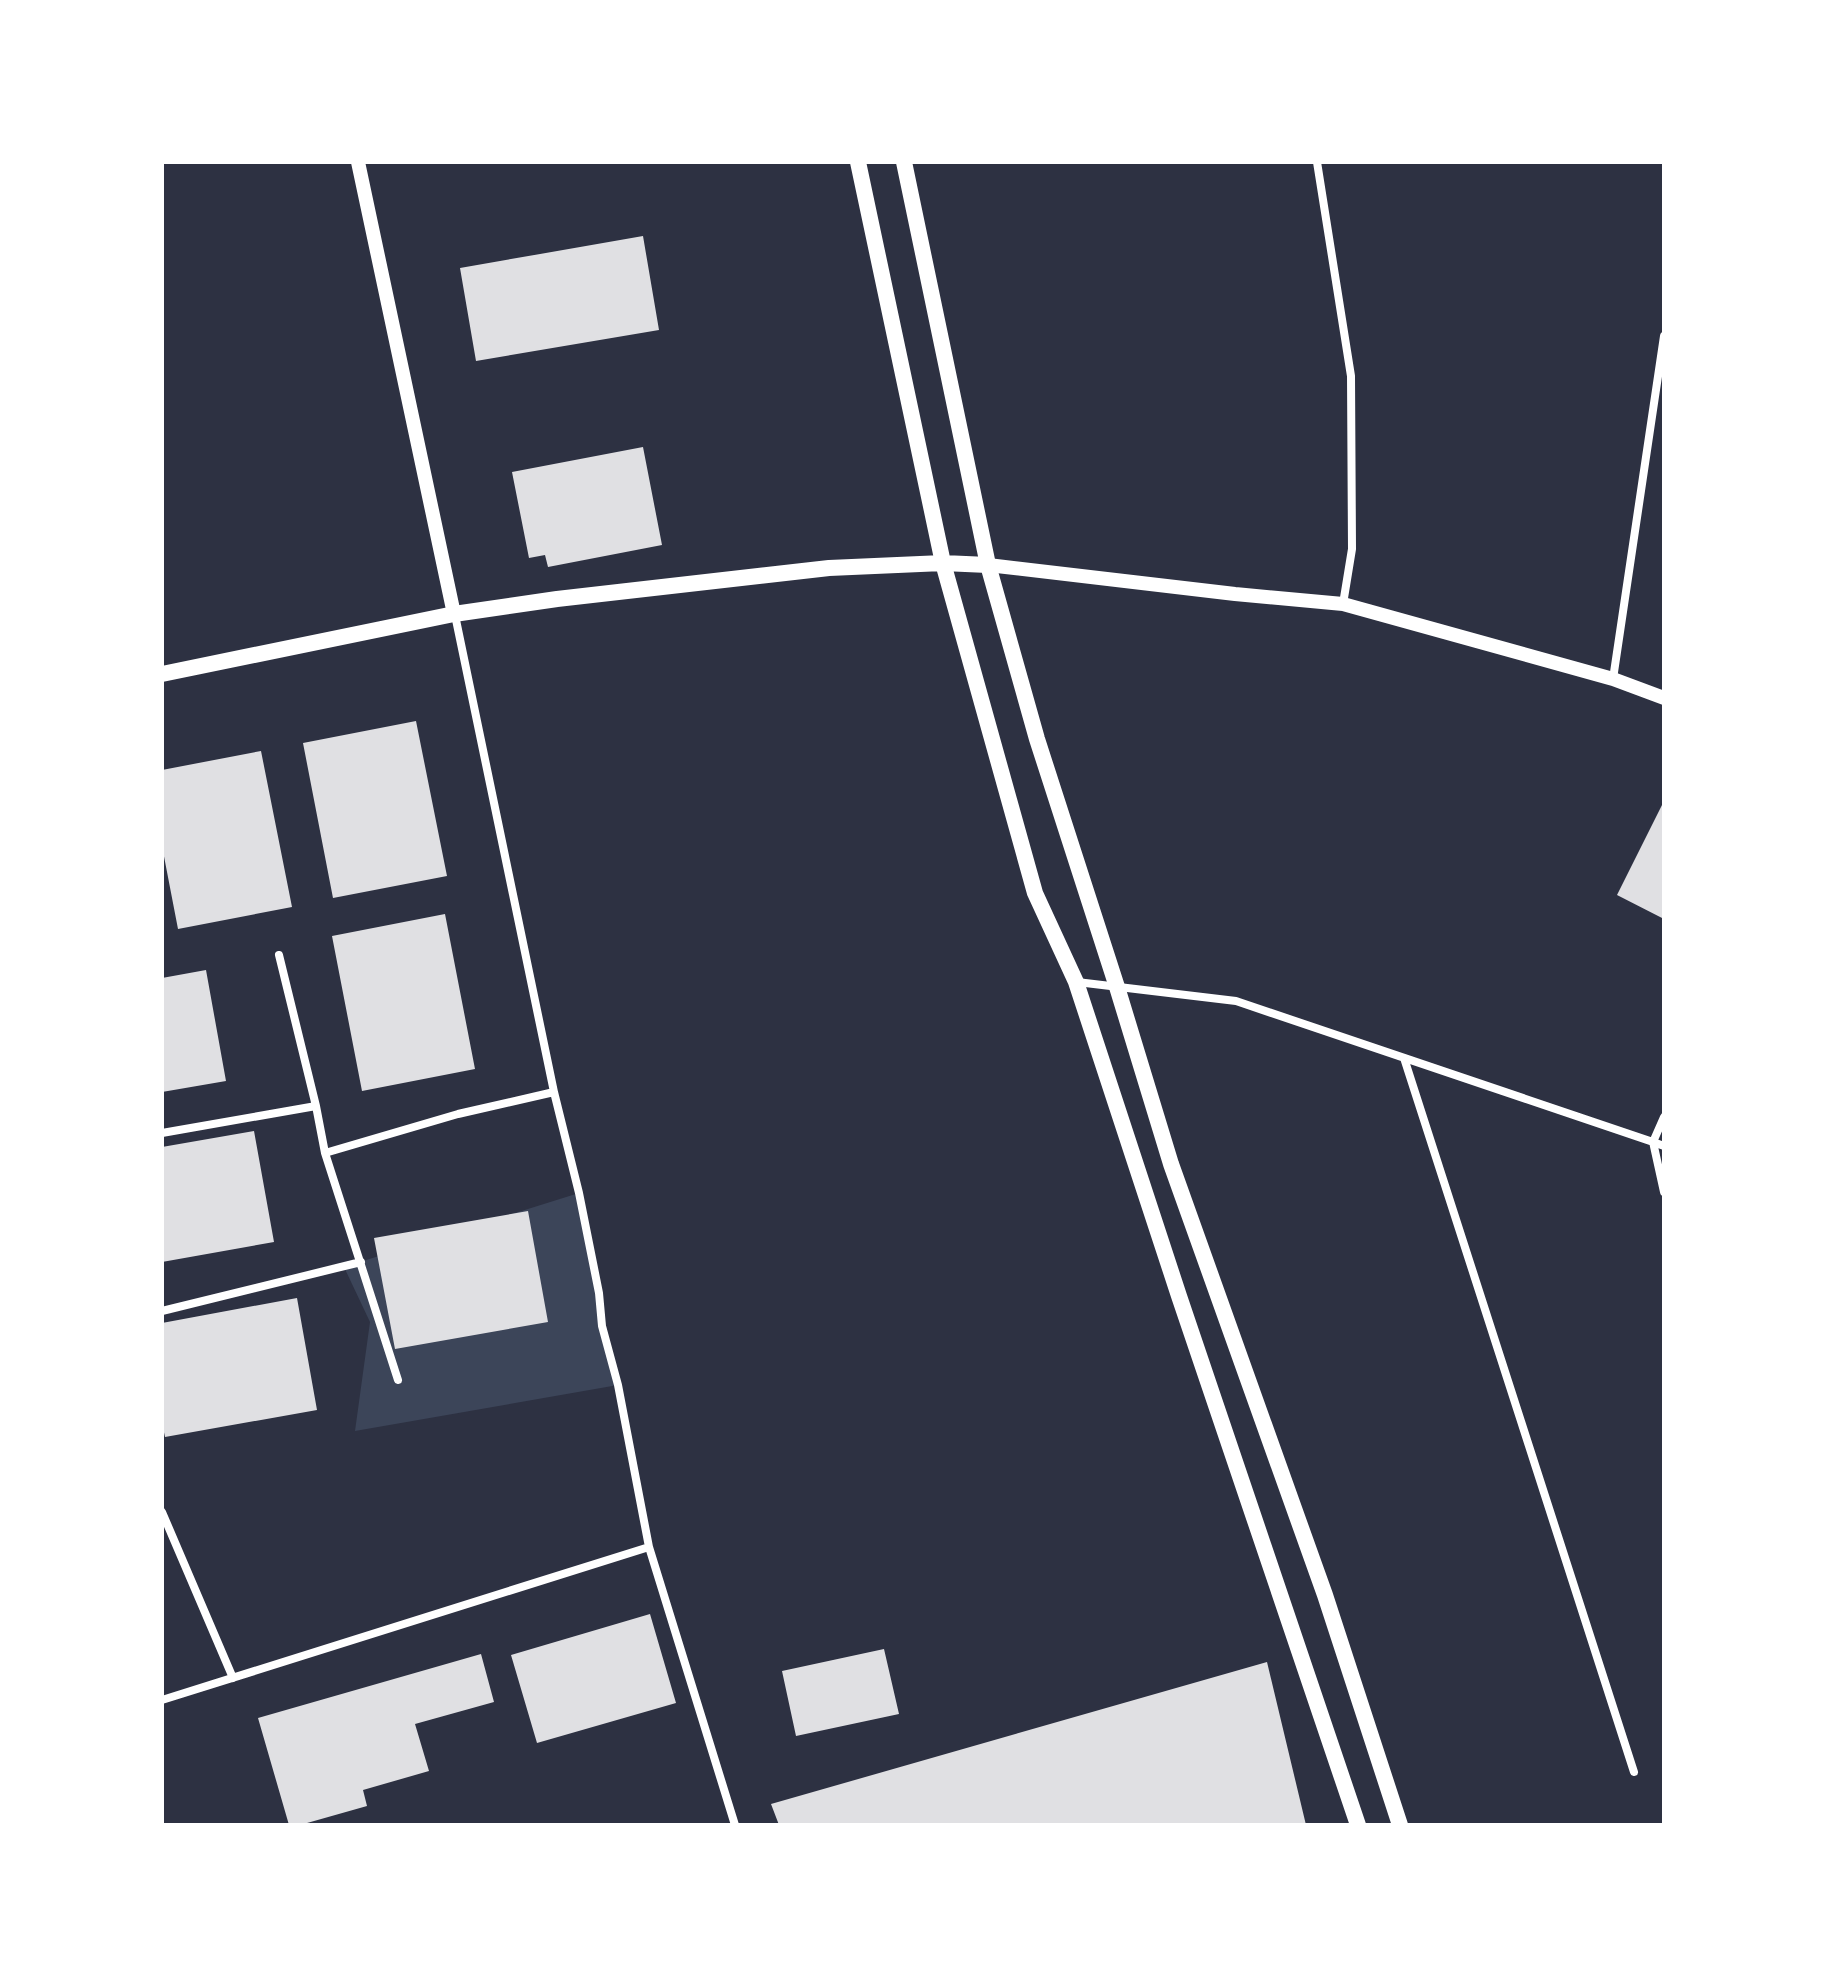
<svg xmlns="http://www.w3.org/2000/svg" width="1826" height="1987" font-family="Commissioner,sans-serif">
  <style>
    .green { fill: #3c4559 }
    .building { fill: #e0e0e3 }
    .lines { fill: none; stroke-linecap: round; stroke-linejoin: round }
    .minor { stroke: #fff; stroke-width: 8 }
    .tertiary { stroke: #fff; stroke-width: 14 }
    .secondary { stroke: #fff; stroke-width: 16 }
  </style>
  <rect width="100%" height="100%" fill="#2d3142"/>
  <!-- green -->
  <path class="green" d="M579 1193 618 1385 355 1431 370 1322 344 1267Z"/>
  <!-- building -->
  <path class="building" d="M643 236 659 330 476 361 460 268Z
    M643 447 662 545 548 567 545 555 529 558 512 472Z
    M416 721 447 876 333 898 303 743Z
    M261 751 292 907 178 929 162 846V770Z
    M1664 801V919L1617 895Z
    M445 914 475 1069 362 1091 332 936Z
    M206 970 226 1081 162 1092V978Z
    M254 1131 274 1242 162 1262V1147Z
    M528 1211 548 1322 395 1349 374 1238Z
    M297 1298 317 1410 165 1437 162 1423V1323Z
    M650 1614 676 1703 537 1743 511 1655Z
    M884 1649 899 1714 796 1736 782 1671Z
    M481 1654 494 1702 415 1724 429 1771 363 1790 367 1806 300 1825H289L258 1718Z
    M1267 1662 1306 1825H779L771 1804Z"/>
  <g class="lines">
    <!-- minor -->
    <path class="minor" d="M1317 162 1351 376 1352 549 1343 604
      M455 615 554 1092 579 1193 599 1293 602 1326 618 1385 649 1547 735 1825
      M1613 679 1664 336
      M279 955 316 1106 325 1153 398 1380
      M1077 982 1236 1001 1653 1142 1664 1192
      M1404 1058 1634 1772
      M1664 1117 1653 1142 1664 1146
      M162 1133 316 1106
      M325 1153 458 1114 554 1092
      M162 1311 361 1262
      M162 1512 233 1678
      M162 1700 649 1547"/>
    <!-- tertiary -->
    <path class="tertiary" d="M358 162 454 614
      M988 565 1235 594 1343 604 1613 679 1664 698"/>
    <!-- secondary -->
    <path class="secondary" d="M858 162 943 563 1035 893 1076 982 1179 1296 1358 1825
      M904 162 988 565 1037 739 1117 987 1171 1164 1325 1595 1400 1825
      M162 674 454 614 557 599 829 568 943 563 988 565"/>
  </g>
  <!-- border -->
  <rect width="1826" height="1987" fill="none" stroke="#ffffff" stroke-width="328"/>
</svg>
